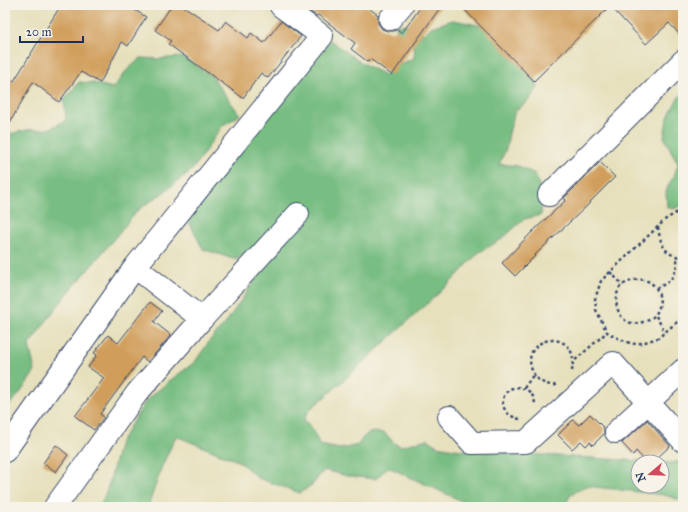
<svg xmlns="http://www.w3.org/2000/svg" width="688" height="512" font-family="'IM FELL Great Primer',serif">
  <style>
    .forest { fill: #78bd82; stroke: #4a7670 }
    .building { fill: #d09d5a }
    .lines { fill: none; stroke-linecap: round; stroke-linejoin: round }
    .minor-casing { stroke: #394a6c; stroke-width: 24 }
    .path { stroke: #394a6c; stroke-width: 2.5; stroke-dasharray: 3 3; stroke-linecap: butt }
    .minor { stroke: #fff; stroke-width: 22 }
  </style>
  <rect width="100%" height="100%" fill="#f7f3e8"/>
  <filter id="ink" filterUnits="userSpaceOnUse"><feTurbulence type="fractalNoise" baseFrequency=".025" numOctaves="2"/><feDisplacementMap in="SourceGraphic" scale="8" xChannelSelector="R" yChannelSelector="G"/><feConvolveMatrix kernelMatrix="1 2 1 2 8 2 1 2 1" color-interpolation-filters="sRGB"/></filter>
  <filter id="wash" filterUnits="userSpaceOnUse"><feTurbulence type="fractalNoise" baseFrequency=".012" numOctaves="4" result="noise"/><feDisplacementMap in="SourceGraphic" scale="16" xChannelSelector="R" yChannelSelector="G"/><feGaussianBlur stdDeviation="0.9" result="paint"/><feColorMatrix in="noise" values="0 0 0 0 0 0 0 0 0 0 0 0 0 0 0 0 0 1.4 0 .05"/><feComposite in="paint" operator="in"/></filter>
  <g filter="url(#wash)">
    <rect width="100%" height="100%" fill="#e6e0bc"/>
    <!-- forest -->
    <path class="forest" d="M453 20 497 29 529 58 538 88 527 102 515 111 509 133 506 149 499 164 518 166 535 174 542 193 541 215 524 219 502 239 478 253 453 280 335 388 309 410 304 419 312 429 320 445 340 449 358 445C366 432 369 431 385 433L394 443 401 446 428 439 437 446 460 450 657 462H638V486H662V462L670 463 683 461V501L664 495 587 486 571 494 564 507H464L466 503 388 467 376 479 347 476 324 470 313 484 300 493 258 478 240 462 176 436 162 466 148 507H100L109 484 120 442 146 401 168 382 195 362 210 340 225 324 263 268 266 248 233 259 203 249 186 216 330 40 360 62 385 75 395 66 414 58 415 48 399 41 396 26 406 24 424 34 431 27Z
      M182 57 211 75 240 115 223 125 192 170 164 192 138 210 87 271 58 305 29 345 35 371 20 393 5 410V135L27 130 49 129 66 120 64 100 79 82 93 83 113 88 128 69 141 58 158 59Z
      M683 93V205L673 209 667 207 666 192 669 184 674 176 678 164 664 137 667 120 671 111 678 98Z"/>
    <g id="blocks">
      <!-- building -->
      <path class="building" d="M61 5H127L146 17 128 46 122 42 100 83 81 72 59 102 33 82 5 131V76L14 81Z
        M172 5H182L219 30 226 21 248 38 251 33 264 43 281 21 301 36 268 78 261 73 243 98 168 44 171 41 155 30Z
        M301 5H365L378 15V23L382 29 388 31H394L397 29 402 33 422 5H442L392 75 370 59 368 62 351 49 355 43 318 15 316 16Z
        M460 5H683V38L669 23 646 44 610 6 534 81Z
        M600 162 615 177 589 203V204L535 255H536L515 276 502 263 532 232 566 200 564 198Z
        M150 302 162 311 154 322 171 335 148 362 142 357 100 414 104 417 94 430 75 416 104 378 88 367 97 355 94 353 108 335 118 343Z
        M590 414 604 428V434L593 445 590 442 586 446 581 441 572 449 558 435 573 420 579 425Z
        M647 420 670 446 656 459 653 456 646 462 636 451 633 455 622 443Z
        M56 445 68 455 56 472 43 463Z"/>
    </g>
  </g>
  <g filter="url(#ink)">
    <use href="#blocks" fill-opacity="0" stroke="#394a6c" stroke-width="1"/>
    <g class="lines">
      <defs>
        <path id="minor" d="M390 19 402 5
          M549 195 683 61
          M202 319 298 214
          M449 417 472 443 526 442 613 363 683 441
          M616 432 683 370
          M5 451 135 267 322 36 281 6 282 5
          M55 507 137 393 202 319 135 267"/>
      </defs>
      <!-- minor casing -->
      <use href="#minor" class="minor-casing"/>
      <!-- path -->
      <path class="path" d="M683 211 676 213 666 219 610 272 601 281 595 299 596 310 607 332 613 336 632 344 642 343 658 338 683 317
        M658 227C660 243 665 257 683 257
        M610 272 623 285
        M656 288C664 302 659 318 643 322 639 323 634 324 631 323 620 321 614 305 617 295 617 293 619 289 620 287 625 282 637 278 644 280 649 281 653 284 656 288 671 283 678 273 677 257
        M656 316 665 332
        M572 371 573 362 607 332
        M556 385C549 386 539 382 535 376 513 339 572 325 573 361
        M524 388 534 374
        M520 419C490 413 504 377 527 390 532 393 535 399 535 405"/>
      <!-- minor -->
      <use href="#minor" class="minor"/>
    </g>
  </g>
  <!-- margin -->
  <rect width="688" height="512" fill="none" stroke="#f7f3e8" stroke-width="20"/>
  <!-- north arrow -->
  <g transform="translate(650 474) rotate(251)"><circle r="19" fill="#f7f3e8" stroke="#9fa5b1"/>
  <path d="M0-3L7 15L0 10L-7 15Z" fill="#d1495b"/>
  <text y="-6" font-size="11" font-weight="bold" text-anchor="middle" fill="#1b2f5e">N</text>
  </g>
  <!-- scale -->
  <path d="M20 36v6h63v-6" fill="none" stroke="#1b2f5e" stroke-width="2"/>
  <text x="26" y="36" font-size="12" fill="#1b2f5e" stroke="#f7f3e8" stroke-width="3" paint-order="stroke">20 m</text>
</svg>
